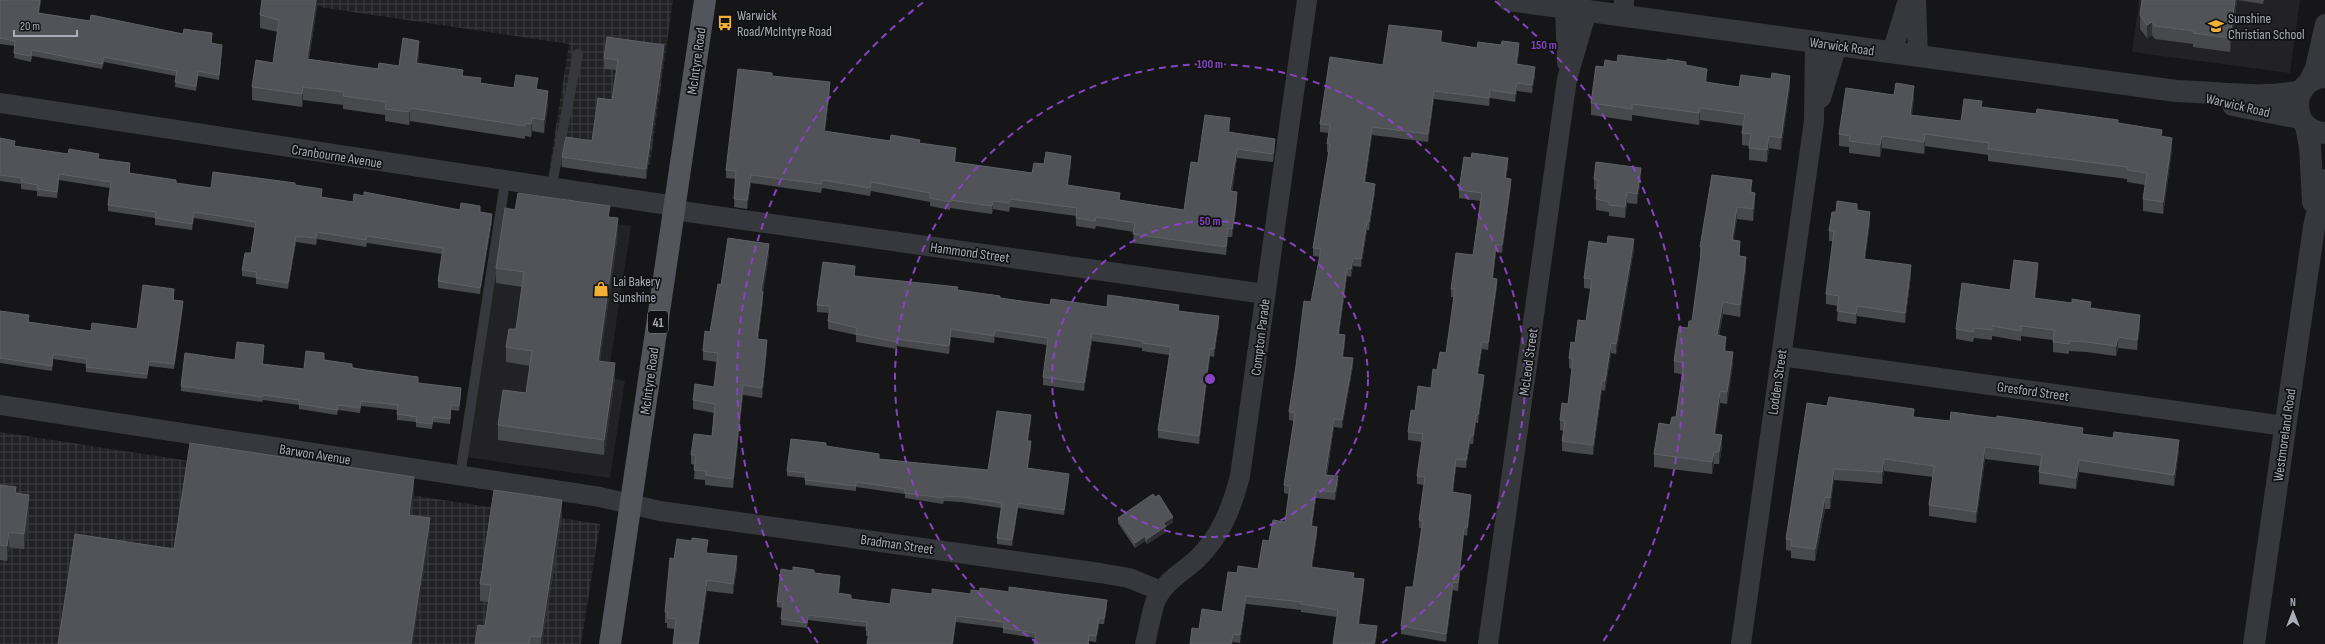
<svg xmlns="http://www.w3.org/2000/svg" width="2325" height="644" font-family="'Sofia Sans Condensed',sans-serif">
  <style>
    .built { fill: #222225 }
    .industrial { fill: url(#industrial-grid) }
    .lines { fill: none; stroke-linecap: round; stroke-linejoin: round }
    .service { stroke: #37383d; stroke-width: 10 }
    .minor { stroke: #37383d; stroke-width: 20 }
    .tertiary { stroke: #37383d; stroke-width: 22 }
    .primary { stroke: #53555c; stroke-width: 22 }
    .wall { fill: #47494d }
    .shaded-wall { fill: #2f3033 }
    .building { fill: #525359; stroke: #5f6168 }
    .ring { fill: none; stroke: #8446be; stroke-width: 2; stroke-dasharray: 7 5 }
    .labels { text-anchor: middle; stroke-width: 3.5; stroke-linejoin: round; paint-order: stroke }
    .shield { fill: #111113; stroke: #7b7e86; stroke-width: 1 }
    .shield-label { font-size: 13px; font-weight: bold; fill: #a8adb8 }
    .poi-label { font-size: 14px; fill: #a8adb8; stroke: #111113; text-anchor: start }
    .street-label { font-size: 14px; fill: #a8adb8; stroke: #111113 }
    .centre { fill: #8446be; stroke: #111113; stroke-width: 2 }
    .ring-label { font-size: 12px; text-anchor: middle; font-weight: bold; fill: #8446be; stroke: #111113; stroke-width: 3.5; stroke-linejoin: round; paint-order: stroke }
  </style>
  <defs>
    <pattern id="industrial-grid" width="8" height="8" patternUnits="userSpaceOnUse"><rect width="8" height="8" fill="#222225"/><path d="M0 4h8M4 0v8" fill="none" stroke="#3f3f43"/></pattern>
  </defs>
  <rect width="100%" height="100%" fill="#161618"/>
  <!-- built -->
  <path class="built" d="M2139 0H2300L2290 73 2132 52Z
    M505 207 631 226 608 377 625 381 610 478 466 457Z"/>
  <!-- industrial -->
  <path class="industrial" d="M272 0H673L650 164 632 178 550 165 569 44Z
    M0 432 600 524 581 644H0Z"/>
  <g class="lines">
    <!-- service -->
    <path class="service" d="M551 189 578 54
      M460 476 505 182"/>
    <!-- minor -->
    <path class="minor" d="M1624 0V16
      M1916 0 1918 56
      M1565 8 1567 63
      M1892 53 1908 0
      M2308 83 2315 68 2325 24
      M1821 98 1837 45
      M0 103 675 206
      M674 210 1265 294
      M1781 356 2285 426
      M0 405 600 497 660 511 1100 573 1129 578 1161 591
      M1145 644C1148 633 1152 609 1156 600 1164 582 1183 572 1197 559 1221 536 1232 507 1240 476L1307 0
      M1488 644 1567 79 1587 11
      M1741 644 1814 121 1815 42"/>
    <!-- tertiary -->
    <path class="tertiary" d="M1508 0 2176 91C2218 92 2260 100 2301 91
      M2325 77C2289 79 2289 132 2325 133
      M2233 105 2300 118
      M2306 126 2310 147 2313 202
      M2254 644 2314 227 2325 180"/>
    <!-- primary -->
    <path class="primary" d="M610 644 705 0"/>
  </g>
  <!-- wall -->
  <path class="wall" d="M0 0H41L39 13 90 21 212 38 211 43 222 50 219 80 198 76 196 91 175 87 176 76 104 62 102 69 32 56 31 62 14 58 15 46 0 44Z
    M317 0V6L309 59 378 69 399 66 419 53 418 63 463 76 481 83 514 88 538 90 548 104 544 133 532 131 531 137 525 136V139L410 121 409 125 385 121V115L343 109V105L303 100 302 107 252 100V87L273 63 278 32 260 28V15Z
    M2142 0H2264L2263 4 2237 0 2230 52 2193 47V44L2155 39 2152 35 2147 38 2140 29V15Z
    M1442 39V42L1477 48 1519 51 1517 65 1535 75 1532 93 1517 91 1515 102 1490 98 1489 106 1434 99 1428 142 1372 135 1365 183 1375 192 1369 230H1367L1361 267 1353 266 1351 277 1347 276 1339 334 1345 343 1343 357 1353 366 1342 428 1334 427 1327 475 1338 484 1335 500 1316 498 1312 526 1317 535 1312 568 1354 578 1364 587 1359 624 1377 634 1375 644H1333L1337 617 1301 612V610L1246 604 1240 643 1233 642 1232 644H1190L1199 629 1222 612 1237 573 1258 569 1269 541 1285 522 1289 494 1284 493V485L1294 421 1289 420V412L1320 257 1313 256V248L1329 152H1327V144L1329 133 1320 132V124L1383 65Z
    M664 55 646 179 562 167V157L592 141 612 100 616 70 604 69V58Z
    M1617 62 1686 65 1707 80V82L1739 87H1790L1781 150 1769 148 1767 162 1749 160V146L1742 145V133L1743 126 1700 120 1699 125 1632 115V121L1591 115V103L1604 67Z
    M772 76 830 90 825 131 890 141 920 143 956 157 955 162 1032 173 1044 164H1071L1068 185 1120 200 1184 210 1198 163 1230 127 1229 132 1275 147 1273 162 1237 158 1232 192 1237 200 1235 219 1232 237H1228L1226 255 1133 243 1134 232 1096 226 1095 229 1076 226V216L1010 207 1009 212 993 209 992 214 950 208V210L930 206V202L871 191 870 196 822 188 821 193 751 183 747 209 734 207 735 179 726 178V170Z
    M1914 98 1912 115 1961 121 1982 107 2036 114 2118 123 2162 136 2172 150 2163 214 2143 211V199L2145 185 2127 182V179L1988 161V155L1925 146 1924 154 1882 148 1880 157 1849 153V147L1839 146V134Z
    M0 138 15 146 99 159 130 170V173L176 183 211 188 295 185 321 197 353 202 460 210 480 213 492 221 480 294 438 288V281L442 254 367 243 366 247 317 239 316 245 296 242 288 289 256 284V278L242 276V270L251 253 255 228 194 218 192 230 155 225V218L108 211V205L110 188 59 180 57 198 37 196V191L21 189V184L0 181Z
    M1508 165 1506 178 1511 186 1502 253 1496 252 1493 278 1497 286 1488 350 1482 349 1478 374 1484 382 1478 423H1476L1473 444H1470L1466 468 1456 467 1453 492 1471 503 1467 536 1464 535 1458 591 1453 590 1446 642 1401 634V626L1413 587 1421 528H1419V520L1424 485 1417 484V476L1422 442 1408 440V432L1415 411 1431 388 1437 370 1446 353 1454 297H1451V289L1473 255 1480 201 1459 198V190Z
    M1712 175 1752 192 1755 205 1753 221 1737 219 1733 240 1740 253V256L1746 269 1740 317 1723 314 1719 336 1726 349V351L1733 364 1727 404 1720 403 1715 434 1722 447 1719 464H1714L1712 474 1654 467V454L1670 425 1676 417 1682 374 1674 373V361L1692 321 1701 259H1700V247Z
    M1641 178 1637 204 1627 203 1625 218 1609 216V212L1596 210V199L1597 190 1594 189V179Z
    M515 210 610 217 618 233 600 361 615 378 604 455 498 440V425L526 393 530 366 506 362V347L516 329 522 287 496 283V268Z
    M1857 210 1870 222 1865 259 1911 275 1905 323 1857 316 1856 324 1837 321 1838 306 1826 304V294L1833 241H1829V231L1836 212Z
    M1634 249 1616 354 1611 353 1605 391 1602 390 1593 455 1562 451V441L1564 431 1560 430V420L1568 404 1572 369 1569 368V358L1586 321 1591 289 1584 288V278Z
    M769 254 763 292V301L758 339 767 349 762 398 743 395 733 488 705 485V480L694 479 695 465 691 464V455L712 436 714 413 693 409V400L714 387 717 362 703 360V351L710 332 721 285Z
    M855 274V276L958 290 1000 298 1050 305 1179 311 1219 324 1214 357 1210 356 1199 444 1158 438V430L1169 355 1142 351V348L1092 341 1084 391 1043 385V377L1047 345 995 337 994 343 951 337 949 354 897 346V349L856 342V335L828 329V321L829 313 817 312V305Z
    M2038 274 2035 298 2091 309 2140 325 2137 350 2118 348 2116 356 2086 352 2069 351V354L2053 352V340L2021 336V341L1992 336V340L1974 338 1973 342 1956 339V329L2010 290Z
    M174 295V300L183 306 174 369 149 366 147 379 86 372V364L53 359 52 371 0 363V311L29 320V322L91 331 137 329Z
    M264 351 263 364 304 369 324 360 461 394 459 411 451 410 450 424 433 422 432 429 416 427V422L397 420V410L361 406 360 413 338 410 337 415 299 409V405L263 400 262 402 181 391V386L235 360Z
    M1807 403 1950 421 2083 434 2179 451 2174 486 2079 472 2076 489 2039 484V472L2040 466 1985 459 1976 523 1929 516V505L1933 477 1884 471 1882 484 1834 480 1830 509H1825L1815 561 1791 558V551L1786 550V539Z
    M1031 421 1028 441 1031 447 1028 468 1069 479 1064 515 1018 508 1012 546 997 544V538L1001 508 961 502 944 501 943 504 905 498V494L856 487V491L805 485V478L787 476V471L826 446 879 459 988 470Z
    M0 485 16 493 29 510 24 549 9 547 7 561 0 560Z
    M562 517 542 644H475L485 626 488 602 480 601V584Z
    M1118 518 1173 522 1166 527V532L1147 544 1145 541 1135 548 1118 523Z
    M708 551 707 553 737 567 733 594 707 591 699 644H673L675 629 667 628V623H665V612Z
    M814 573 840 582 839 593 851 599 890 604 932 594H971L980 591 1107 606 1104 624H1099L1096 642 1089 641V644H1034L1035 638 1003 633V628L956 622 953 644H867L869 636H866V627L808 620 807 628 781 625 782 608 777 607V602Z"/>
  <!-- shaded-wall -->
  <path class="shaded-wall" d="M40 0H41L38 18V13Z
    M316 0H317V6L307 72V59Z
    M2235 0H2237L2230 52V38Z
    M2152 22V35L2147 38V25Z
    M1442 31V39L1440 50V42Z
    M419 41V53L416 76V63Z
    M1519 43V51L1516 72V64Z
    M222 45V50L219 80V75Z
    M664 45V55L646 179V169Z
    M1535 67V75L1532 93V85Z
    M1707 69V80L1705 94V82Z
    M198 71V76L196 91V86Z
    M1790 76V87L1781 150V138Z
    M830 82V90L824 139V131Z
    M1517 83V91L1515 102V94Z
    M1914 86V98L1910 127V115Z
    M303 87V100L302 107V94Z
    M1490 90V98L1489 106V98Z
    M548 91V104L544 133V120Z
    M1434 91V99L1428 142V134Z
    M410 108V121L409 125V112Z
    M1700 108V120L1699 125V113Z
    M532 118V131L531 137V124Z
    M1230 118V127L1228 141V132Z
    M1372 127V135L1364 190V182Z
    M1925 134V146L1924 154V142Z
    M1769 136V148L1767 162V150Z
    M1882 136V148L1880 157V145Z
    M2172 138V150L2163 214V202Z
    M1275 139V147L1273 162V154Z
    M956 148V157L954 170V162Z
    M1237 149V158L1230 200V191Z
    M1071 156V164L1067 194V185Z
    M1508 158V165L1505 186V178Z
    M1641 168V178L1637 204V194Z
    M59 174V180L57 198V192Z
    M751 175V183L747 209V200Z
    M1511 179V186L1502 253V245Z
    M1752 180V192H1750Z
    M1375 184V192L1369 230V222Z
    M1237 192V200L1235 219 1232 237V229Z
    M1627 192V203L1625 218V207Z
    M1755 193V205L1753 221V209Z
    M993 201V209L992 214V206Z
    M1737 207V219L1732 252V240Z
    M194 212V218L192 230V224Z
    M1870 212V222L1864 269V259Z
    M492 214V221L480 294V288Z
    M618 218V233L598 376V361Z
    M1367 222V230L1361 267V259Z
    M1228 228V237L1226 255V247Z
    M296 236V242L288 289V283Z
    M1634 239V249L1616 354V344Z
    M1740 241V253L1739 268V256Z
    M769 244V254L761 301V291Z
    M1496 245V252L1492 286V278Z
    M1746 257V269L1740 317V305Z
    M1353 258V266L1351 277V269Z
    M2038 263V274L2034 308V298Z
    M1911 265V275L1905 323V313Z
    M1347 268V276L1338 342V334Z
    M1497 279V286L1488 350V343Z
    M763 292V301L757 348V339Z
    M183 301V306L174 369V364Z
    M1723 302V314L1717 348V335Z
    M1857 306V316L1856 324V314Z
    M2140 315V325L2137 350V340Z
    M1219 316V324L1214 357V349Z
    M951 329V337L949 354V346Z
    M995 330V337L994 343V336Z
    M1092 333V341L1084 391V383Z
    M1345 335V343L1342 365V357Z
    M1726 337V349L1724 363V351Z
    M2118 337V348L2116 356V346Z
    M767 340V349L762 398V388Z
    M1482 342V349L1477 381V374Z
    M1611 343V353L1605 391V381Z
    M264 345V351L262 369V364Z
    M1210 349V356L1199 444V436Z
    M1733 352V364L1727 404V392Z
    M53 354V359L52 371V366Z
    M1353 358V366L1342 428V420Z
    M615 363V378L604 455V440Z
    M1484 375V382L1478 423V415Z
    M1602 380V390L1593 455V445Z
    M743 385V395L733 488V479Z
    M461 388V394L459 411V406Z
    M1720 391V403L1714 446V434Z
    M1031 415V421L1027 446V441Z
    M1476 415V423L1473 444V436Z
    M1334 419V427L1325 483V475Z
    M1722 435V447L1719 464V452Z
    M1470 436V444L1466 468V460Z
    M2179 440V451L2174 486V475Z
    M1031 441V447L1027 473V468Z
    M1985 447V459L1976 523V512Z
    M1714 452V464L1712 474V462Z
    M1456 459V467L1452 500V492Z
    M1884 459V471L1882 484V472Z
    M2079 460V472L2076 489V478Z
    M1834 469V480L1830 509V498Z
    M1069 474V479L1064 515V510Z
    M1338 476V484L1335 500V492Z
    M414 477V492L409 530V515Z
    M1316 490V498L1311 534V526Z
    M29 495V510L24 549V534Z
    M1471 495V503L1467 536V528Z
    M1825 497V509L1815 561V549Z
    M562 500V517L542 644H541V637Z
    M1018 503V508L1012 546V540Z
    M1173 517V522L1166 527V532L1147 544V539L1163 523Z
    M430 518V533L413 644H411Z
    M1317 527V535L1311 575V567Z
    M1464 528V535L1458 591V583Z
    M9 532V547L7 561V546Z
    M1145 536V541L1135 548V543Z
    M737 556V567L733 594V584Z
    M840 576V582L838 599V593Z
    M1364 579V587L1358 632V624Z
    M707 580V591L699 644H698Z
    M1453 582V590L1446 642V634Z
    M1246 596V604L1240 643V635Z
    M1107 600V606L1104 624V619Z
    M956 616V622L953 644H952Z
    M1099 618V624L1096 642V636Z
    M1377 626V634L1375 644H1374Z
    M1233 634 1232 644H1231Z"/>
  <!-- building -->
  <path class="building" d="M0 0H40L38 13 90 21 91 15 183 34 184 29 212 33 211 43 222 45 219 75 198 71 196 86 175 82 177 71 104 57 102 64 32 50 31 56 14 53 15 41 0 38Z
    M262 0H316L307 59 378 69 379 63 399 66 403 38 419 41 416 63 463 70 462 76 481 78 480 83 514 88 516 75 538 78 536 89 548 91 544 120 532 118 531 124 525 123V126L410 108 409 112 385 109 386 102 343 96 344 92 303 87 302 94 252 87 256 60 273 63 279 20 260 15Z
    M2142 0H2235L2230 38 2193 33 2194 31 2155 26 2152 22 2147 25 2140 15Z
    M1389 25 1442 31 1440 42 1477 48 1478 42 1501 45 1502 41 1519 43 1516 64 1535 67 1532 85 1517 83 1515 94 1490 90 1489 98 1434 91 1428 134 1372 127 1364 182 1375 184 1369 222H1367L1361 259 1353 258 1351 269 1347 268 1338 334 1345 335 1342 357 1353 358 1342 420 1334 419 1325 475 1338 476 1335 492 1316 490 1311 526 1317 527 1311 567 1354 573 1353 578 1364 579 1358 624 1377 626 1374 644 1362 643V644H1333L1338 610 1301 604V602L1246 596 1240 635 1233 634 1231 644H1190L1192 628 1199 629 1202 609 1222 612 1228 572 1237 573 1238 566 1258 569 1263 540 1269 541 1273 520 1285 522 1290 486 1284 485 1295 413 1289 412 1296 366 1304 301 1311 302 1321 249 1313 248 1330 144H1327L1330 125 1320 124 1330 57 1383 65Z
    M607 37 664 45 646 169 562 157 566 137 592 141 598 98 612 100 618 60 604 58Z
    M1618 55 1667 61V59L1686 62V65L1707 69 1705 82 1739 87 1741 75 1771 79 1772 73 1790 76 1781 138 1769 136 1767 150 1749 148 1751 134 1742 133 1745 114 1700 108 1699 113 1632 104V109L1591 103 1596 66 1604 67 1605 60 1617 62Z
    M738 69 772 73V76L830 82 824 131 890 141 891 135 920 140 919 143 956 148 954 162 1032 173 1034 163 1044 164 1046 152 1071 156 1067 185 1120 193 1119 200 1184 210 1191 162 1198 163 1205 115 1230 118 1228 132 1275 139 1273 154 1237 149 1230 191 1237 192 1235 211 1232 229 1228 228 1226 247 1133 234 1135 223 1096 217 1095 221 1076 218 1077 208 1010 199 1009 203 993 201 992 206 950 200V202L930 198V193L871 182 870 188 822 180 821 184 751 175 747 200 734 199 736 171 726 170Z
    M1896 83 1914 86 1910 115 1961 121 1964 99 1982 101 1981 107 2036 114 2037 109 2118 120V123L2162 130 2161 136 2172 138 2163 202 2143 199 2147 173 2127 170V167L1988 149 1989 143 1925 134 1924 142 1882 136 1880 145 1849 141 1850 136 1839 134 1846 88 1894 95Z
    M0 138 15 141 14 146 68 154 69 149 99 154 98 159 130 163 129 173 176 180V183L211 188 213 172 295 183V185L322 189 321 197 353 202 354 194 364 196V192L460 210 461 203 480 206V212L492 214 480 288 438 281 443 248 367 236 366 240 317 232 316 238 296 236 288 283 256 278 257 272 242 270 245 253H251L256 222 194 212 192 224 155 218 156 212 108 205 111 182 59 174 57 192 37 189 38 185 21 182 22 178 0 175Z
    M1472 153 1508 158 1505 178 1511 179 1502 245H1496L1492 278 1497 279 1488 343 1482 342 1477 374 1484 375 1478 415H1476L1473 436H1470L1466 460 1456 459 1452 492 1471 495 1467 528H1464L1458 583 1453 582 1446 634 1401 626 1406 587H1413L1423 521 1419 520 1425 477 1417 476 1423 434 1408 432 1411 410 1415 411 1418 386 1431 388 1433 369 1437 370 1440 352 1446 353 1455 289H1451L1456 253 1473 255 1482 193 1459 190 1464 157 1471 158Z
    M1596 162 1641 168 1637 194 1627 192 1625 207 1609 205V202L1596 199 1598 180 1594 179Z
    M1712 175 1752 180 1750 192 1755 193 1753 209 1737 207 1732 240 1740 241 1739 256 1746 257 1740 305 1723 302 1717 335 1726 337 1724 351 1733 352 1727 392 1720 391 1714 434 1722 435 1719 452H1714L1712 462 1654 454 1659 423 1670 425 1672 417H1676L1684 362 1674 361 1679 327 1688 328 1689 321H1692L1702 247H1700Z
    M518 193 610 206 608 217 618 218 598 361 615 363 604 440 498 425 503 390 526 393 532 351 506 347 509 329H516L524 272 496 268 505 208 515 210Z
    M1837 201 1857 204V210L1870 212 1864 259 1911 265 1905 313 1857 306 1856 314 1837 311 1839 296 1826 294 1834 231H1829L1832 212H1836Z
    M1608 236 1634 239 1616 344 1611 343 1605 381 1602 380 1593 445 1562 441 1565 421 1560 420 1562 403 1568 404 1573 359 1569 358 1571 342 1575 343 1578 320 1586 321 1592 279 1584 278 1589 241 1607 244Z
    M728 238 769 244 761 291 763 292 757 339 767 340 762 388 743 385 733 479 705 475 706 471 694 470 696 455H691L694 434 712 436 715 404 693 400 695 384 714 387 718 353 703 351 705 331 710 332 718 284 721 285Z
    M2014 260 2038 263 2034 298 2072 303V299L2091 302 2090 308 2140 315 2137 340 2118 337 2116 346 2086 342 2069 341V344L2053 342 2054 330 2021 326V331L1992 326V330L1974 328 1973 332 1956 329 1962 283 2010 290Z
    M823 262 855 266 854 276 958 287 957 290 1000 296V298L1050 305 1051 299 1107 307 1108 295 1179 305 1178 311 1219 316 1214 349H1210L1199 436 1158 430 1171 347 1142 343 1143 341 1092 333 1084 383 1043 377 1048 338 995 330 994 336 951 329 949 346 897 339V342L856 334 857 328 828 321 830 306 817 305Z
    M143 285 174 289 173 300 183 301 174 364 149 361 147 374 86 367 87 359 53 354 52 366 0 358V311L29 315 28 322 91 331 92 323 137 329Z
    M237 342 264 345 262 364 304 369 306 351 324 353V360L352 364V368L418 377V383L461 388 459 406 451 405 450 419 433 417 432 424 416 422 417 417 397 414 398 405 361 401 360 408 338 405 337 410 299 404V400L263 395 262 397 181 386 185 353 235 360Z
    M1829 397 1914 409 1913 417 1950 421 1951 412 1996 418 1997 416 2083 428 2082 434 2113 438 2114 432 2179 440 2174 475 2079 460 2076 478 2039 472 2042 455 1985 447 1976 512 1929 505 1934 466 1884 459 1882 472 1834 469 1830 498 1825 497 1815 549 1791 546 1792 540 1786 539 1807 403 1827 406Z
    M997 411 1031 415 1027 441H1031L1027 468 1069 474 1064 510 1018 503 1012 540 997 538 1002 503 961 497 944 496 943 498 905 493V489L856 482V486L805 480 806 473 787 471 791 439 826 443V446L879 454V459L988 470Z
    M190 443 414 477 409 515 430 518 411 644H58L75 534 174 549Z
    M0 485 16 487 15 493 29 495 24 534 9 532 7 546 0 545Z
    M494 490 562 500 541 637 530 636 529 644H475L478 625 485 626 491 585 480 584Z
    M1153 494 1155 497 1159 495 1173 517 1163 523 1166 526 1147 539 1145 536 1135 543 1118 518Z
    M692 538 708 540 706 553 737 556 733 584 707 580 698 644H673L676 619 667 618 668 612H665L670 558 674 559 677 539 692 541Z
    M793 567 814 570V573L840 576 838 593 851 595V599L890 604 892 589 932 594V589L971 594V590L980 591V588L1009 592V587L1107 600 1104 619 1099 618 1096 636 1089 635 1088 644H1034L1036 633 1003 628 1004 622 956 616 952 644H867L869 631 866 630 867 622 808 615 807 623 781 619 783 602H777L781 569 793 571Z"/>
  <!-- distance rings -->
  <g class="ring">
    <circle cx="1210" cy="379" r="158"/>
    <path d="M1038 643A315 315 0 1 1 1382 643"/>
    <path d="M818 643A473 473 0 0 1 925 1M1495 1A473 473 0 0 1 1602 643"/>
  </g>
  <!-- icons -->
  <defs>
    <symbol id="bus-bare" viewBox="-9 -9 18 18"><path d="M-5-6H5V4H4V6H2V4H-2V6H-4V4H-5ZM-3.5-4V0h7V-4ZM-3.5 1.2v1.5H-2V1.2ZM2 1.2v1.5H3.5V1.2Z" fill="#f2b134" stroke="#111113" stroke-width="2.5" paint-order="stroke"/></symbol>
    <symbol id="school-bare" viewBox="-9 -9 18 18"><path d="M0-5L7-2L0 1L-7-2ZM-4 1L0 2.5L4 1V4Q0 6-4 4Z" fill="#f2b134" stroke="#111113" stroke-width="2.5" paint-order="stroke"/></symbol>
    <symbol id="shop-bare" viewBox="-9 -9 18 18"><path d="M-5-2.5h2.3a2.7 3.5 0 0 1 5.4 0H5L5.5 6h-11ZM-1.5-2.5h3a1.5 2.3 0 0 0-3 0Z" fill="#f2b134" stroke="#111113" stroke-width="2.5" paint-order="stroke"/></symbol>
  </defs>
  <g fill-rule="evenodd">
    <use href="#bus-bare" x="714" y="12" width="22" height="22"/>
    <use href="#school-bare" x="2205" y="15" width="22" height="22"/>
    <use href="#shop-bare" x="590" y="278" width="22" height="22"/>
  </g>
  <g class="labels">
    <!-- shield labels -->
    <rect class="shield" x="648" y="311" width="20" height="22" rx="3"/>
    <g class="shield-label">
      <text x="658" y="327">41</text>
    </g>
    <!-- poi labels -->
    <g class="poi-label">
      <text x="737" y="20">Warwick<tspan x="737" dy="16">Road/McIntyre Road</tspan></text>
      <text x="2228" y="23">Sunshine<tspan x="2228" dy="16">Christian School</tspan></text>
      <text x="613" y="286">Lai Bakery<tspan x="613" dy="16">Sunshine</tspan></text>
    </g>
    <!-- street labels -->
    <g class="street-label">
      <text transform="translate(1842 46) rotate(8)" y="5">Warwick Road</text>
      <text transform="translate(696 61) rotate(-82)" y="5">McIntyre Road</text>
      <text transform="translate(2238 105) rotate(13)" y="5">Warwick Road</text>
      <text transform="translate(337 156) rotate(9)" y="5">Cranbourne Avenue</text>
      <text transform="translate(970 252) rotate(8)" y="5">Hammond Street</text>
      <text transform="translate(1260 337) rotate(-83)" y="5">Compton Parade</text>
      <text transform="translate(1528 362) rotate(-82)" y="5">McLeod Street</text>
      <text transform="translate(649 381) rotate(-82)" y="5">McIntyre Road</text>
      <text transform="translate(1777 382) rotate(-82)" y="5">Lodden Street</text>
      <text transform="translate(2033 391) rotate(8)" y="5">Gresford Street</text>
      <text transform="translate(2284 435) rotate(-82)" y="5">Westmoreland Road</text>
      <text transform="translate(315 454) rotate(9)" y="5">Barwon Avenue</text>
      <text transform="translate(897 544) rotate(8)" y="5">Bradman Street</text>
    </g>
  </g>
  <circle cx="1210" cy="379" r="6" class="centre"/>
  <g class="ring-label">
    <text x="1544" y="49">150 m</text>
    <text x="1210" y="68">100 m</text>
    <text x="1210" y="225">50 m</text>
  </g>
  <!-- north arrow -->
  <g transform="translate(2293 612)" stroke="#111113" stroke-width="3" paint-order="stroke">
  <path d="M0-3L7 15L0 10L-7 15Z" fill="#a8adb8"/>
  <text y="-6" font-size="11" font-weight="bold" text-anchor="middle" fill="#a8adb8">N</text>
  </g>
  <!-- scale -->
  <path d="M14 30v6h63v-6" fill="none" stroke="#a8adb8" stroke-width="2"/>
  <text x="20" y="30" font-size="12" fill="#a8adb8" stroke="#111113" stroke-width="3" paint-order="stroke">20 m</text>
</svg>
